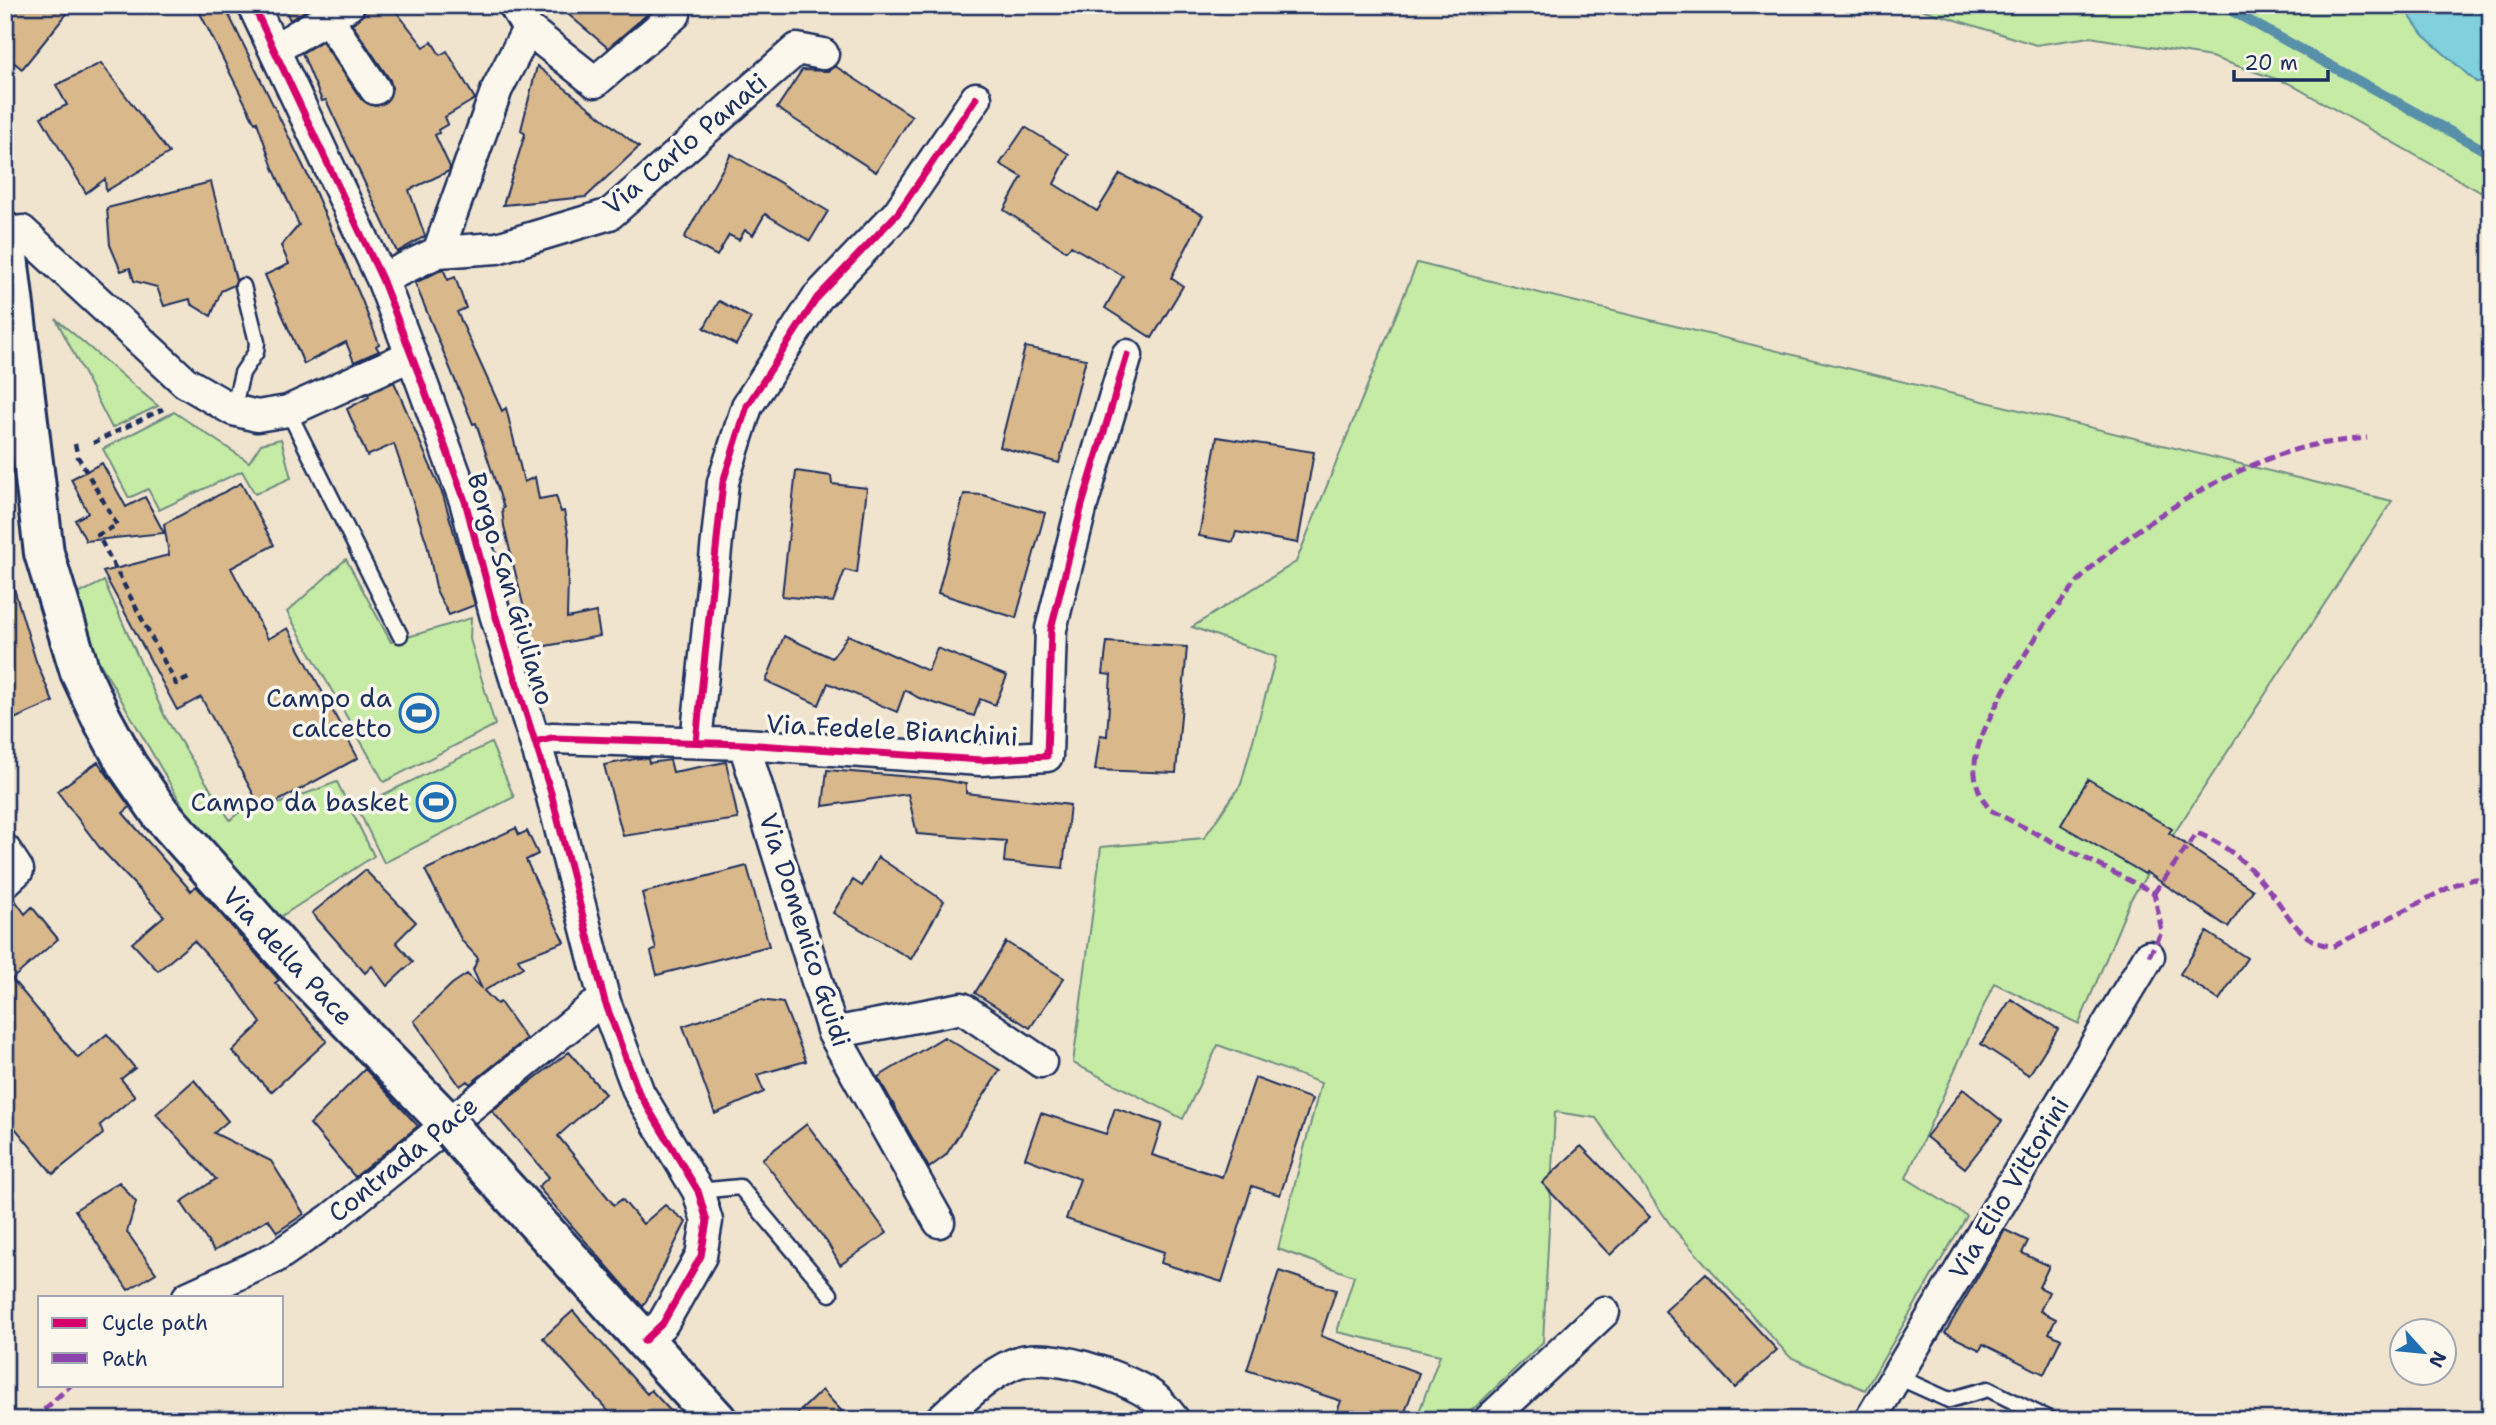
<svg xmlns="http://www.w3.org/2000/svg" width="2496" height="1425" font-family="'Shantell Sans',sans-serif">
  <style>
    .green { fill: #c6eba5; stroke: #708d82; stroke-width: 2 }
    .water { fill: #80d0dd; stroke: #5890aa; stroke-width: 2 }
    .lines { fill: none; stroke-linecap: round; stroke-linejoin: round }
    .stream { stroke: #5890aa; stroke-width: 10 }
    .building { fill: #d9b88c; stroke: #1b2f5e; stroke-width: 2 }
    .service-casing { stroke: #1b2f5e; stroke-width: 19 }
    .minor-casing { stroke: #1b2f5e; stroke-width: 35 }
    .secondary-casing { stroke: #1b2f5e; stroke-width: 44 }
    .path { stroke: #1b2f5e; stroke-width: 4.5; stroke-dasharray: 7 5; stroke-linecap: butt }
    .service { stroke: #fbf7ec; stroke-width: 14 }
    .minor { stroke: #fbf7ec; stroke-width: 30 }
    .secondary { stroke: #fbf7ec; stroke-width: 38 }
    .secondary-bridge-casing { stroke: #1b2f5e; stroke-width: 44; stroke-linecap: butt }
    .secondary-bridge { stroke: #fbf7ec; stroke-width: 38 }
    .quiet { stroke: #8e44ad; stroke-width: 5; stroke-dasharray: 10 5; stroke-linecap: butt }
    .cycleway-casing { stroke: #fbf7ec; stroke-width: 11 }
    .cycleway { stroke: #d6006c; stroke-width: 7 }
    .labels { text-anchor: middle; stroke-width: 7; stroke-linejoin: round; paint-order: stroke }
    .street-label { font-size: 26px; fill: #1b2f5e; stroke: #fbf7ec }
    .poi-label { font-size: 26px; fill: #1b2f5e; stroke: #fbf7ec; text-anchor: end }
  </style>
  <rect width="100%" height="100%" fill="#f1e4cf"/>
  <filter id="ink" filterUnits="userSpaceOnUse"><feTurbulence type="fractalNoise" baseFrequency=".0143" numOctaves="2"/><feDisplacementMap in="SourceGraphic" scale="14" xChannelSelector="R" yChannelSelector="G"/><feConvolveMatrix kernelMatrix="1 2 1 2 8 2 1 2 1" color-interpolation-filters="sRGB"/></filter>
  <g filter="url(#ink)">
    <!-- green -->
    <path class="green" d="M1908 5H2491V198L2288 83 2211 57 2090 37 2036 45Z
      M1417 263 2392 501 2131 899 2079 1024 1994 983 1906 1178 1967 1216 1865 1390 1790 1357 1672 1227 1596 1118 1555 1112 1543 1342 1462 1420H1416L1440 1355 1337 1332 1354 1276 1278 1249 1321 1083 1218 1045 1183 1119 1073 1063 1101 847 1204 838 1241 784 1276 657 1192 627 1296 562Z
      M56 319 158 406 112 428Z
      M174 412 249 462 261 444 281 439 291 478 255 494 242 471 159 510 148 489 129 498 103 449Z
      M346 559 391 642 471 618 470 639 495 725 384 782 287 612Z
      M104 581 165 717 230 820 249 804 262 810 337 782 374 856 277 919 202 839 64 601Z
      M491 743 514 797 384 863 357 807Z"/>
    <!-- water -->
    <path class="water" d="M2402 5H2491V82H2476L2423 35Z"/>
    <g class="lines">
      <!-- stream -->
      <path class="stream" d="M2221 5 2491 154"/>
    </g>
    <!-- building -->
    <path class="building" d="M5 5H74L22 69 5 55Z
      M196 5H224L310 180 361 298 379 344 376 346 379 351 354 362 346 342 304 364 265 275 289 264 281 246 299 225 273 168 257 122 255 123Z
      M283 5H314L290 20Z
      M366 5H391L424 47 432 42 440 55 447 51 475 99 445 117 448 124 438 130 439 133 435 135 450 167 449 171 409 190 425 236 397 252 326 100 322 101 302 53 322 41 361 99 375 106 385 103 392 88 390 80 352 24 364 14Z
      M557 5H658L608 48Z
      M101 63 169 153 106 191 105 179 86 193 41 117 67 105 56 85Z
      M537 66 639 147 586 197 503 205 525 134 521 130Z
      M835 66 912 116 876 172 777 108 802 70 828 71Z
      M1025 127 1069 154 1054 184 1097 211 1120 174 1203 215 1171 278 1183 286 1152 338 1105 308 1123 276 1071 246 1066 251 1004 210 1022 177 1000 164Z
      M731 154 828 211 810 241 765 214 753 235 745 230 739 240 729 235 717 256 684 238Z
      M211 182 236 280 234 285 221 291 211 316 191 304 190 299 164 306 157 287 134 281 130 268 121 271 110 245 107 208Z
      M443 269 448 280 455 277 466 308 457 312 502 411 506 408 524 482 535 477 539 499 556 496 561 512 564 511 569 538 567 618 596 612 600 636 524 650 521 637 530 633 504 526 502 509 504 508 476 423 473 424 415 283Z
      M719 301 751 318 736 345 704 328Z
      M1025 347 1086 359 1059 463 1000 447Z
      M394 382 443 495 475 605 449 615 437 592 427 544 394 444 367 456 347 409 369 397 368 394Z
      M1217 437 1314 452 1298 543 1236 532 1233 542 1199 536Z
      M102 463 126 507 145 497 164 533 86 541 75 520 88 513 71 479Z
      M796 471 831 476 832 484 867 488 857 573 845 570 833 602 782 596Z
      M241 483 274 545 231 568 268 639 288 628 358 758 262 810 201 697 177 710 103 572 169 555 164 524Z
      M964 494 983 495 1045 513 1016 618 938 593Z
      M12 582 36 661 53 702 5 723V583Z
      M848 635 928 671 937 648 1007 676 995 705 980 699 974 716 919 698 905 690 897 712 828 683 819 705 766 681 784 636 832 658Z
      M1107 642 1187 647 1176 773 1095 770 1100 735 1107 736 1111 675 1103 674Z
      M640 758 648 759 649 763 670 760 673 772 726 762 738 819 623 836 604 765Z
      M98 762 130 807 123 813 191 891 196 886 279 980 275 983 327 1041 271 1092 232 1051 261 1023 235 986 194 941 158 971 132 943 164 916 100 848 57 791Z
      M827 770 937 779 966 784V793L1070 805 1063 868 1004 862 1006 841 917 834 908 794 823 806Z
      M2088 779 2172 829 2169 833 2253 890 2228 927 2146 872 2145 874 2061 825Z
      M516 828 519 835 527 831 538 854 526 860 564 942 518 959 523 967 484 991 497 1004 500 1002 526 1039 470 1084 467 1081 460 1086 414 1021 452 984 467 974 482 989 473 970 478 958 462 941 425 870Z
      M878 857 944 901 911 959 833 913 853 880 862 886Z
      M747 866 769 946 657 975 651 952 656 949 642 893Z
      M365 870 416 922 396 942 413 962 387 986 372 966 365 973 312 913Z
      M13 897 25 914 32 907 58 939 12 979 78 1058 107 1034 135 1068 121 1079 135 1096 100 1125 103 1134 53 1174 5 1116V899Z
      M2207 932 2247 958 2219 1000 2180 974Z
      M1006 942 1064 978 1030 1028 975 993Z
      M2011 999 2058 1029 2029 1075 1981 1044Z
      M760 1000 783 1003 806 1061 757 1075 764 1092 715 1114 683 1026Z
      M944 1037 1000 1070 946 1155 929 1168 878 1077Z
      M569 1052 605 1094 558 1136 614 1205 622 1199 643 1224 665 1205 686 1222 643 1307 538 1187 549 1177 492 1111Z
      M365 1069 418 1126 355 1177 310 1124Z
      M1255 1078 1312 1099 1280 1195 1252 1186 1222 1282 1161 1263 1164 1252 1066 1219 1080 1179 1025 1158 1041 1113 1106 1134 1115 1108 1162 1124 1152 1155 1222 1177Z
      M194 1080 228 1121 214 1133 271 1161 304 1214 277 1232 268 1219 214 1251 181 1202 216 1179 156 1114Z
      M1963 1089 2002 1121 1965 1168 1926 1137Z
      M807 1124 887 1233 840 1265 827 1242 762 1159Z
      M1581 1146 1650 1217 1610 1255 1542 1183Z
      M119 1182 136 1202 127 1232 156 1273 128 1290 75 1210Z
      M2005 1230 2028 1241 2022 1253 2049 1266 2039 1287 2049 1292 2040 1311 2056 1319 2049 1333 2061 1339 2044 1374 1983 1344 1980 1350 1945 1333Z
      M1279 1271 1336 1290 1321 1336 1419 1373 1402 1420H1334L1341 1401 1247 1370Z
      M1706 1273 1777 1350 1735 1388 1665 1311Z
      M573 1311 647 1394 651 1390 679 1420H616L543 1338Z
      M822 1390 850 1420H791Z"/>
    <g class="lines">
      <defs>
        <path id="service" d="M233 410 242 373 256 352 257 342 243 286
          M288 411 400 635
          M698 1191 740 1187 830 1294
          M1898 1377 1949 1400 1988 1389 2051 1420"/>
        <path id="minor" d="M253 5 382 279 422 383 465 501 495 614 551 793 605 1002 639 1093 698 1191 707 1221 701 1256 663 1323 644 1341
          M328 19 375 89
          M528 29 595 82 675 14
          M275 49 349 5
          M7 235 22 231 185 382 233 410 257 416 288 411 410 356
          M438 252 497 89 528 29 514 5
          M382 279 438 252 497 248 610 214 797 49 823 54
          M535 742 552 738 744 744 981 760 1047 756 1051 629 1082 505 1127 355
          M696 742 723 482 747 406 817 298 898 213 976 98
          M744 744 833 1033 939 1222
          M5 850 18 870 5 882
          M833 1033 962 1008 1041 1062
          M188 1297 276 1257 332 1218 593 1007 605 1002
          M940 1420C962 1400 986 1376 1013 1364 1046 1349 1124 1376 1152 1396 1161 1402 1168 1412 1174 1420
          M1489 1420 1604 1312
          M1870 1420 2149 956"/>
        <path id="secondary" d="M5 232 44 553 80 672 101 717 127 765 161 814 308 979 441 1116
          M464 1143 717 1420"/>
      </defs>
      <!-- service casing -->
      <use href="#service" class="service-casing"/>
      <!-- minor casing -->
      <use href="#minor" class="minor-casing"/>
      <!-- secondary casing -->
      <use href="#secondary" class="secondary-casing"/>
      <!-- path -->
      <path class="path" d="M93 443 163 409
        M75 444 78 457 117 525 98 535 176 684 191 677"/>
      <!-- service -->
      <use href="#service" class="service"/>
      <!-- minor -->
      <use href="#minor" class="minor"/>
      <!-- secondary -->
      <use href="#secondary" class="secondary"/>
      <defs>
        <path id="secondary-bridge" d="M441 1116 464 1143"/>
      </defs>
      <!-- secondary-bridge casing -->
      <use href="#secondary-bridge" class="secondary-bridge-casing"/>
      <!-- secondary-bridge -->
      <use href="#secondary-bridge" class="secondary-bridge"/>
      <!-- quiet -->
      <path class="quiet" d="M2154 893 2197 833C2226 844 2249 865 2268 889 2288 912 2300 945 2334 946L2456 884 2475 879 2491 890
        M2149 956 2162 931 2154 893 1990 810C1961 771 1979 740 1998 702 2018 662 2060 597 2092 567 2144 519 2240 462 2309 446 2328 442 2348 440 2367 438
        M33 1420 71 1385"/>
      <defs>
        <path id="cycleway" d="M253 5 382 279 422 383 465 501 495 614 551 793 605 1002 639 1093 698 1191 707 1221 701 1256 663 1323 644 1341
          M535 742 552 738 744 744 981 760 1047 756 1051 629 1082 505 1127 355
          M696 742 723 482 747 406 817 298 898 213 976 98"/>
      </defs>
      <!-- cycleway casing -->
      <use href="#cycleway" class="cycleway-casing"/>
      <!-- cycleway -->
      <use href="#cycleway" class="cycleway"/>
    </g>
  </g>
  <!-- icons -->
  <defs>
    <symbol id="stadium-ring" viewBox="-11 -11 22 22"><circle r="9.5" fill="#fbf7ec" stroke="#1f6fb2" stroke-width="1.5"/><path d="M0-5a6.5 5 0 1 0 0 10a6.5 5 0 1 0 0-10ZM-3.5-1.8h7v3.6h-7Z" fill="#1f6fb2"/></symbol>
  </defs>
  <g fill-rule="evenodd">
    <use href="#stadium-ring" x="397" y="691" width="44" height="44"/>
    <use href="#stadium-ring" x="414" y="780" width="44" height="44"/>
  </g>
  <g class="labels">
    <!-- street labels -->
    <g class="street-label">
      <text transform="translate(685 144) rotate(-40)" y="9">Via Carlo Panati</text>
      <text transform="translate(511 589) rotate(73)" y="9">Borgo San Giuliano</text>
      <text transform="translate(892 730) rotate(3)" y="9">Via Fedele Bianchini</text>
      <text transform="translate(805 930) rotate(72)" y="9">Via Domenico Guidi</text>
      <text transform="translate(288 956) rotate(47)" y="9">Via della Pace</text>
      <text transform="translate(403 1159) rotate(-39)" y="9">Contrada Pace</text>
      <text transform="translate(2009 1188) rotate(-59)" y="9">Via Elio Vittorini</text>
    </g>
    <!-- poi labels -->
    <g class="poi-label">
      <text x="392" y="707">Campo da<tspan x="392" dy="30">calcetto</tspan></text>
      <text x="409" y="811">Campo da basket</text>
    </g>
  </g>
  <!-- margin -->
  <rect width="2496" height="1425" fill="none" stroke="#fbf7ec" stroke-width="28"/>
  <rect x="14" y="14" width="2468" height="1397" fill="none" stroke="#1b2f5e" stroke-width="2.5" filter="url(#ink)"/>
  <!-- legend -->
  <rect x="38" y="1296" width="245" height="91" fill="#fbf7ec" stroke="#a1a7b3" stroke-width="2"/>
  <rect x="52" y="1318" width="35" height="10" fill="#d6006c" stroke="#a1a7b3" stroke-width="2"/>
  <text x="102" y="1330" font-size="21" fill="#1b2f5e">Cycle path</text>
  <rect x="52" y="1353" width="35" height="10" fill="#8e44ad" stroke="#a1a7b3" stroke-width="2"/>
  <text x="102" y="1366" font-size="21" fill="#1b2f5e">Path</text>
  <!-- north arrow -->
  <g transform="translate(2423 1352) rotate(117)"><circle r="33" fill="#fbf7ec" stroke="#a1a7b3" stroke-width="2"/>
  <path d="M0-5L12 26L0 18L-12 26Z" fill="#1f6fb2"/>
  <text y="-10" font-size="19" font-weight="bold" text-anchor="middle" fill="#1b2f5e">N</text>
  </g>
  <!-- scale -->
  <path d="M2234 70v10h94v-10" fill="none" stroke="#1b2f5e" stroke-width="3.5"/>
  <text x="2244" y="70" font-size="21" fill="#1b2f5e" stroke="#fbf7ec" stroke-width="5" paint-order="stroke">20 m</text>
</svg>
